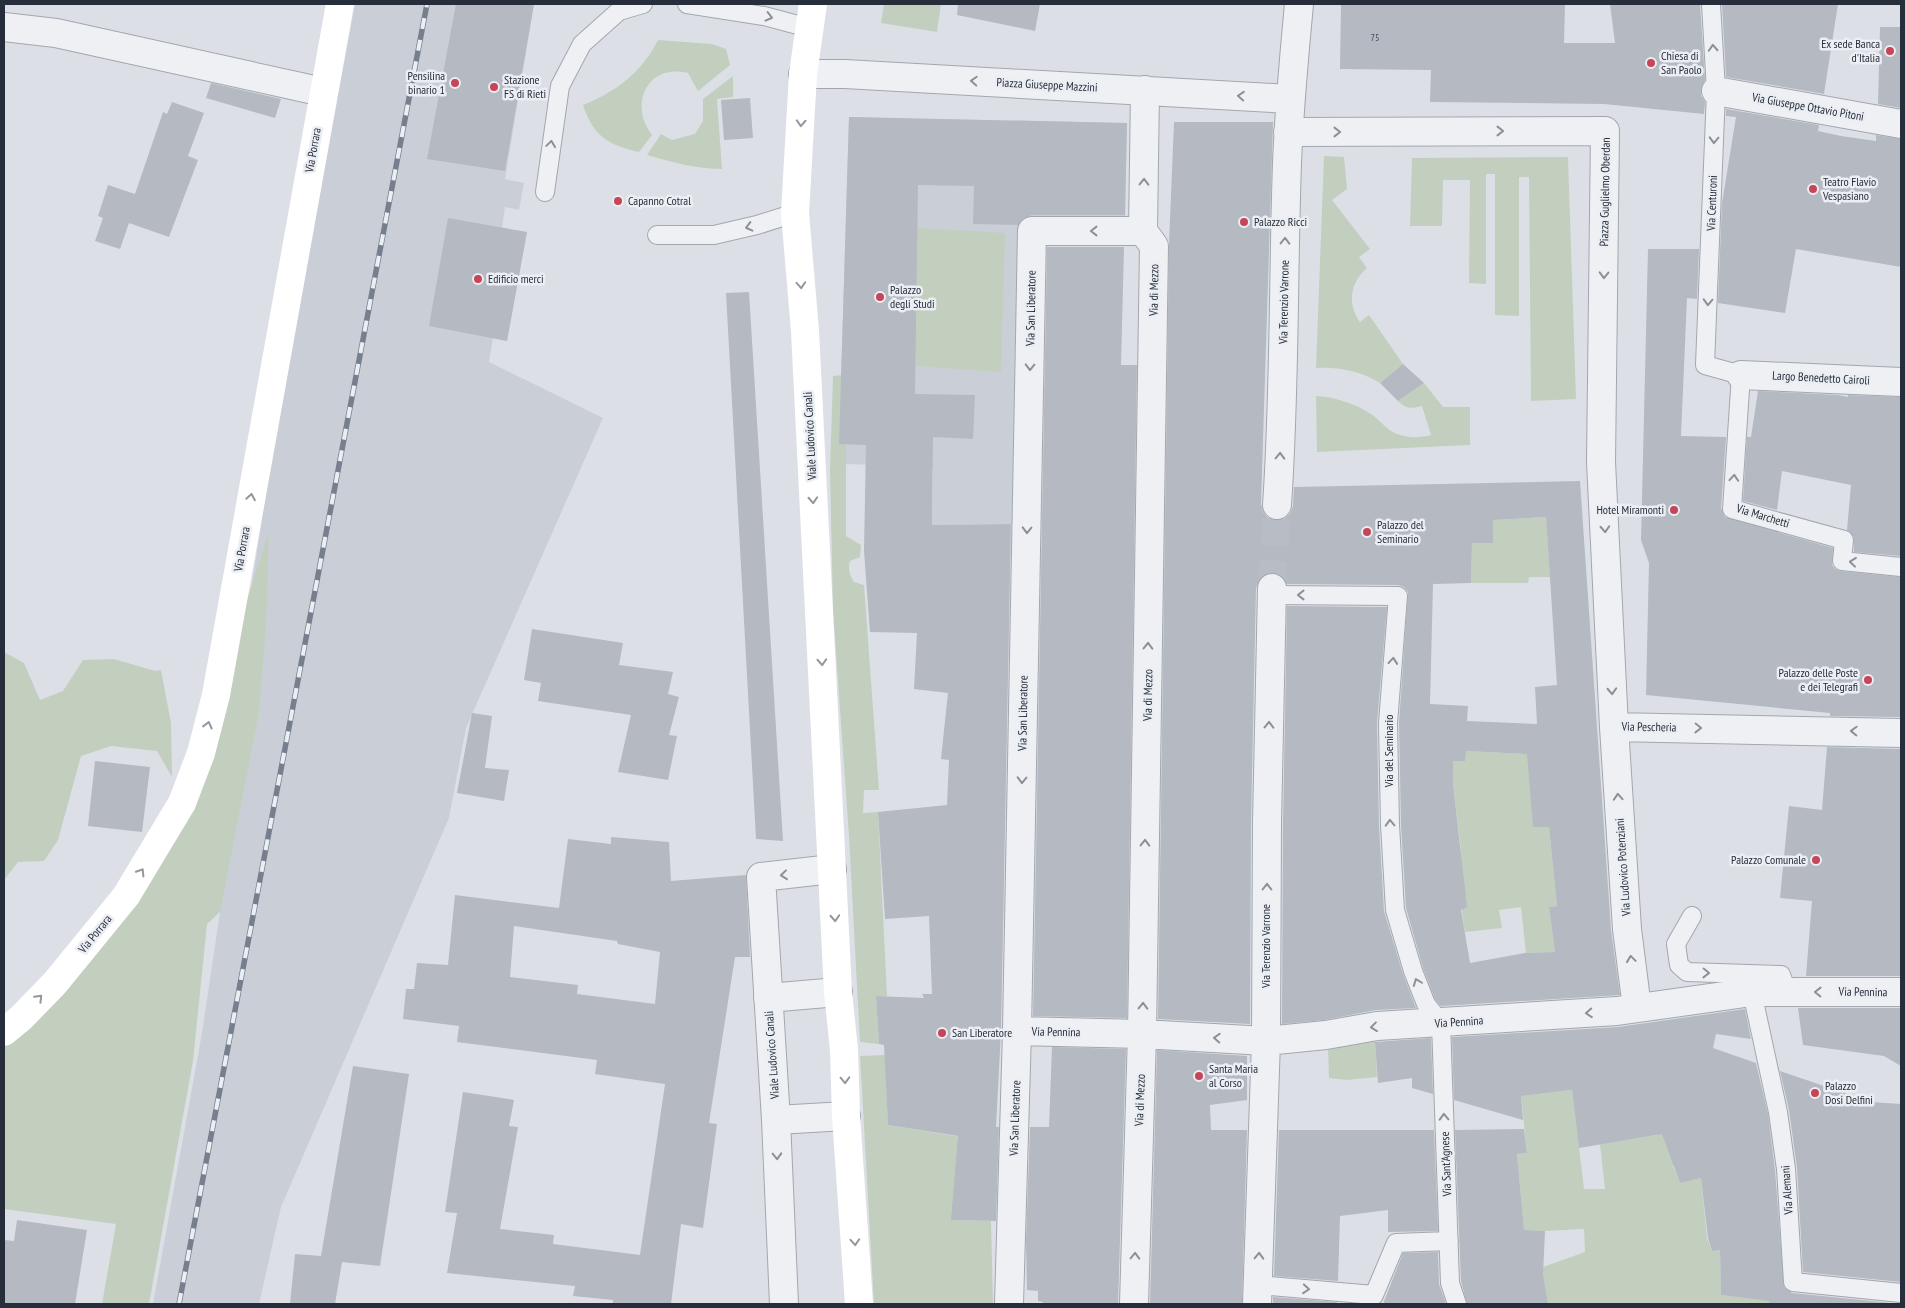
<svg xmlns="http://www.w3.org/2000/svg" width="1905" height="1308" font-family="'PT Sans Narrow',sans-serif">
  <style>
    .built { fill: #cacfd7 }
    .green { fill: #c2cfbe }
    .building { fill: #b4b9c2; fill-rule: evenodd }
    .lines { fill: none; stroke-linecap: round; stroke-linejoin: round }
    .street-tunnel { stroke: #b8bcc4; stroke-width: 28; stroke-dasharray: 28 14; stroke-linecap: butt }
    .lane-casing { stroke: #a2a7af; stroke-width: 20 }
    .street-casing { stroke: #a2a7af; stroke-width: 30 }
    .lane { stroke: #eff0f4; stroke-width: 18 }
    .street { stroke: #eff0f4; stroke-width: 28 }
    .secondary { stroke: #fff; stroke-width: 28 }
    .rail-casing { stroke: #767f8e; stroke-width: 5.5 }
    .rail { stroke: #ebeef3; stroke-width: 4; stroke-dasharray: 11; stroke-linecap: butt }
    .oneway { stroke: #8b8f98 }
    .oneway2 { stroke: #93969d }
    .poi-dot { fill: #c64556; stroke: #ebeef3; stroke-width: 2 }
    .labels { text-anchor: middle; stroke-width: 5; stroke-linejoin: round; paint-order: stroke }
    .number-label { font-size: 10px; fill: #4a515d }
    .poi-label { font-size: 12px; fill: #272e3b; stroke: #ebeef3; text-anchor: start }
    .street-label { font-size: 12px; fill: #272e3b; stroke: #ebeef3 }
  </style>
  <rect width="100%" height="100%" fill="#dce0e6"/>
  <!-- built -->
  <path class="built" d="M355 4H534L505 179 524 183 519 210 505 207 502 228 527 232 507 341 493 338 489 362 603 418 466 728 449 818 281 1207 259 1304H153L202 1033 220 912 242 647 274 442Z
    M849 117 1127 123 1125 219 1020 220 1013 524 932 525 933 467 846 464V444H839Z"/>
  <!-- green -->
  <path class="green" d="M884 4H941L937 32 881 23Z
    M658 40 712 44 726 49 730 65 698 91 688 73C648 63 628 104 652 135L639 152C608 145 593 136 583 105 616 92 642 72 658 40Z
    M733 76V97L717 99 722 169C697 169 671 162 647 155L661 134 672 140 695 134 703 121V99Z
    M1324 156 1344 157 1347 189 1332 200 1370 249 1359 257 1367 268C1350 282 1347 305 1360 322L1369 315 1403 364 1380 383C1360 371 1339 367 1316 368Z
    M1568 157 1576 399 1531 401 1529 177H1519V316L1495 315V174H1486V284L1469 283 1470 180H1443L1442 226H1410L1412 158Z
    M917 228 1005 233 1001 372 915 366Z
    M842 375 846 444V536L861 545 860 557 850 561C848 570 849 574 854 582L864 585 879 790H864L863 813 878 812 887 996H876L879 1044 860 1042 849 836 833 610 830 469 833 376Z
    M1424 383 1443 407H1470V445L1317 452 1316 396C1335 397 1356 404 1371 414 1377 418 1381 423 1386 427 1398 438 1416 439 1431 435L1422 406C1411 409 1406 409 1398 401Z
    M1546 517 1550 577H1529L1528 583H1471L1472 543H1492L1493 520Z
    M269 532 266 627 259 712 220 912 207 924 193 1061 149 1304H102L116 1224 4 1209V1032L126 896 216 695Z
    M4 652 24 663 40 700 63 691 83 660 114 659 155 671 161 670 171 723 172 777 157 751 111 746 81 756 58 840 44 861 18 862 4 880Z
    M1466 751 1527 754 1549 827 1557 906 1549 907 1555 952 1526 953 1521 907 1499 910 1502 928 1465 932 1453 854 1461 850 1453 784V761L1465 760Z
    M1375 1037 1377 1077 1347 1080 1329 1078 1328 1045Z
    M885 1055 888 1125 973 1139 952 1220 991 1221 993 1304H874L860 1056Z
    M1572 1090 1584 1189H1605L1600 1144 1657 1135 1653 1117 1699 1159 1673 1166 1680 1183 1701 1178 1707 1238 1712 1251 1720 1250 1721 1295 1761 1300 1764 1290H1770L1769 1304H1548L1546 1294 1532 1298 1543 1267 1585 1252 1584 1229 1545 1231 1524 1230 1517 1154 1527 1153 1521 1096Z"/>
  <!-- building -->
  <path class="building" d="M456 4H534L505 171 427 159Z
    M958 4H1040L1035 31 957 15Z
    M1341 4 1527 5V4H1565L1564 43H1615L1610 4H1700L1705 80 1701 89V96L1705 102 1704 114 1604 104 1430 102 1431 70 1340 69Z
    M1722 4H1838L1824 94 1726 77Z
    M1880 27H1901V108L1878 104Z
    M211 83 281 99 275 118 206 98Z
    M750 98 753 138 724 140 721 100Z
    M172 102 204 113 188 156 198 160 169 237 129 223 120 249 95 241 103 218 98 216 108 185 135 194 163 112 167 114Z
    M1726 109 1819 125 1818 131 1841 136 1876 141V135L1901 139V267L1796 249 1785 313 1718 303 1722 203 1736 117 1726 116Z
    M849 117 1127 123 1125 215H1032L1024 218 1018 225 973 224 974 186 918 185 915 394 975 395 973 439 933 437 932 525 1011 524 1001 1031 996 1127H999L996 1221 951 1220 958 1136 888 1125 884 1045 879 1044 876 996 924 998 922 994H932L929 916 885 919 878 812 947 805 949 760 941 759 948 693 914 689 917 633 870 632 864 551 866 445 839 444Z
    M1174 122H1273L1261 504 1263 512 1268 518 1277 521 1284 519 1290 514 1293 506 1294 487 1580 481 1611 930 1620 995 1441 1006 1435 999 1423 968 1406 908 1401 825 1399 723 1408 592 1404 587 1398 585 1287 584 1280 575 1272 572 1265 574 1259 580 1256 588 1251 823 1250 1024 1158 1019 1169 244ZM1546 517 1557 685 1535 687 1537 724 1467 721 1468 706 1430 704 1433 584 1471 583 1472 543H1493V520ZM1466 751 1527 754 1533 827H1549L1557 906 1549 907 1555 952 1525 953 1470 963 1461 910 1467 907 1453 784V761H1465Z
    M448 218 527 232 507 341 429 326Z
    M1047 247H1124L1121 365H1137L1127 1018 1033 1016Z
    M1648 249H1699L1697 299 1687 298 1681 436 1726 437 1721 508 1725 517 1833 548 1832 565 1835 569 1840 571 1901 577V717L1830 716V713L1646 695 1649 563 1641 540Z
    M749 292 783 841 756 839 726 293Z
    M1403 364 1424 383 1398 401 1380 383Z
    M1758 391 1838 395 1848 397V395L1901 397V556L1854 552V537L1847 530 1851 485 1782 471 1777 510 1743 501 1747 437H1751Z
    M1287 606 1387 607 1377 723 1379 826 1384 911 1403 974 1416 1008 1376 1010 1324 1020 1282 1024 1283 823Z
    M532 629 623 643 619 665 673 672 668 694 679 697 669 735 677 736 668 780 618 772 631 715 538 701 541 683 524 680Z
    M472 713 492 716 485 768 509 770 504 801 457 793Z
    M1827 747 1901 749V976H1806L1812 901 1780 898 1789 806 1822 810Z
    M95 761 150 767 142 832 88 826Z
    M611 837 669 842 671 881 746 875 750 957H735L709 1123 717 1124 703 1228 681 1224 671 1304H613V1300L573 1296 575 1286 447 1273 457 1213 445 1212 463 1092 514 1100 509 1126 518 1127 500 1229 554 1235 553 1244 640 1255 665 1084 595 1074 597 1060 457 1042 459 1026 403 1019 406 989H414L417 963 448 965 455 895 559 908 568 839 611 844ZM514 926 617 941 618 944 660 952 655 1004 577 994 578 985 510 977Z
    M1798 1008H1901V1066L1884 1056 1803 1045Z
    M1745 1009 1751 1039 1716 1034 1713 1048 1756 1063 1768 1114 1775 1170 1784 1287 1792 1293 1901 1304H1769V1301L1721 1295 1720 1250 1712 1251 1708 1238 1701 1178 1680 1183 1662 1134 1579 1148 1572 1090 1521 1096 1523 1120 1454 1100 1452 1037 1618 1027Z
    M1431 1038 1433 1094 1412 1088V1078L1378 1083 1375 1042Z
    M1052 1047 1126 1049 1118 1304H1042L1043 1302 1038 1301V1291L1027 1290 1026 1242 1030 1127H1049Z
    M1157 1050 1247 1056V1100L1210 1105 1211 1130H1247L1242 1304H1150Z
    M353 1066 409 1074 380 1266 342 1262 335 1304H290L295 1254 321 1256Z
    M1780 1071 1871 1102 1901 1104V1282L1803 1272 1797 1168 1789 1110Z
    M1524 1129 1527 1153 1517 1154 1524 1230 1545 1231 1543 1275 1548 1304H1467L1461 1281 1455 1130Z
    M1279 1130H1434L1438 1231 1388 1232V1210L1340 1216 1338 1281 1274 1276Z
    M17 1220 87 1230 75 1304H4V1240L14 1241Z
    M1438 1252 1439 1284 1446 1304H1383L1403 1253Z
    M1273 1297 1337 1302V1304H1273Z"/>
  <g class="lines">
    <!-- street-tunnel -->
    <path class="street-tunnel" d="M1272 588 1277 505"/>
    <defs>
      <path id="lane" d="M687 4 764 16 809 28
        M1711 4 1716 91 1705 365 1741 375 1732 509 1844 540 1842 561 1901 567
        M545 192 560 86 582 44 619 11 643 4
        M657 235H714L757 225 795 213
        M1272 595 1398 596 1388 723 1390 825 1395 910 1413 971 1426 1004 1441 1023 1450 1283 1457 1304
        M1692 916 1676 944 1679 965 1687 972 1781 975 1787 991
        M1752 992 1778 1112 1786 1169 1793 1282 1901 1293
        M1258 1285 1374 1295 1396 1243 1449 1241"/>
      <path id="street" d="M4 27 56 33 323 92
        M803 74H845L1290 99
        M1716 91 1901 124
        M1288 132 1605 131 1601 462 1614 727 1627 929 1637 1008
        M1741 375 1901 382
        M1277 505C1285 391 1283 277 1287 163 1289 110 1294 57 1299 4
        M1614 727 1901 733
        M768 998 838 992
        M1017 1031 1142 1034 1266 1041 1326 1035 1377 1026 1617 1011 1752 992H1901
        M776 1120 846 1116
        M784 1304 776 1120 761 877 832 869
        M1009 1304 1017 1031 1032 231H1143
        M1134 1304 1142 1034 1154 246 1143 231 1145 90
        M1257 1304 1266 1041 1267 823 1272 588"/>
    </defs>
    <!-- lane casing -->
    <use href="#lane" class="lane-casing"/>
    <!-- street casing -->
    <use href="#street" class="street-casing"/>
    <!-- lane -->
    <use href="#lane" class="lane"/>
    <!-- street -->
    <use href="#street" class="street"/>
    <!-- secondary -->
    <path class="secondary" d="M813 4 803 74 795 213 805 331 838 992 844 1050 846 1116 859 1304
      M4 1032 21 1018 55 983 126 896 182 803 201 753 216 695 340 4"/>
    <defs>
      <path id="rail" d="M179 1304 427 4"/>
    </defs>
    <!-- rail casing -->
    <use href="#rail" class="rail-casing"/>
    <!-- rail -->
    <use href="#rail" class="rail"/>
  </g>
  <!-- one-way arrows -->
  <defs><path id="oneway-chevron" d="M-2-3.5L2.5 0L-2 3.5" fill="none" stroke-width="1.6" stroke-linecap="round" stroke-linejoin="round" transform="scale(1.25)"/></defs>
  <g class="oneway">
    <use href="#oneway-chevron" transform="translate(769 17) rotate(14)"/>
    <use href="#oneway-chevron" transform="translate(1713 48) rotate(-93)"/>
    <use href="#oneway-chevron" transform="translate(974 81) rotate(-177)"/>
    <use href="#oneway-chevron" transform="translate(1241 96) rotate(-176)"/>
    <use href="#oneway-chevron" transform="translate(1500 131)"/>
    <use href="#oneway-chevron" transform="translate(1337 132)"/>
    <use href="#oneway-chevron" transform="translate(1714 140) rotate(92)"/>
    <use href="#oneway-chevron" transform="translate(551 144) rotate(-82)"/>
    <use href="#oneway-chevron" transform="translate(1144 182) rotate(-89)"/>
    <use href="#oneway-chevron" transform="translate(749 227) rotate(166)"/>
    <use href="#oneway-chevron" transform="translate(1094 231) rotate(180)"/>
    <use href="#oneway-chevron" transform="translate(1285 241) rotate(-89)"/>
    <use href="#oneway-chevron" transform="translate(1604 275) rotate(91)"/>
    <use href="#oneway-chevron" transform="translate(1708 302) rotate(92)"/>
    <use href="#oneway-chevron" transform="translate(1030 367) rotate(91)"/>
    <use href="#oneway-chevron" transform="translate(1280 456) rotate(-88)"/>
    <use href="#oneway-chevron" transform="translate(1734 478) rotate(-86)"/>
    <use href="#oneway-chevron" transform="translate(1605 529) rotate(87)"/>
    <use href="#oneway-chevron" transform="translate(1027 530) rotate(91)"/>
    <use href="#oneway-chevron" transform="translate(1853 562) rotate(-174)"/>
    <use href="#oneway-chevron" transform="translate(1301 595) rotate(-180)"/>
    <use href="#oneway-chevron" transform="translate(1148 646) rotate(-89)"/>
    <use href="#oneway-chevron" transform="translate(1393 661) rotate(-85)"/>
    <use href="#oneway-chevron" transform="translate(1612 691) rotate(87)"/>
    <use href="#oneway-chevron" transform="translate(1269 725) rotate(-89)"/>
    <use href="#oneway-chevron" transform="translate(1698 728) rotate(1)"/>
    <use href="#oneway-chevron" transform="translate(1854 731) rotate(-178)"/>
    <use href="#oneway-chevron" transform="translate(1022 780) rotate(91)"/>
    <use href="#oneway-chevron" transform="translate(1618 797) rotate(-94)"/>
    <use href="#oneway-chevron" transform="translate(1390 823) rotate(-92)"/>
    <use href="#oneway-chevron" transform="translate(1145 843) rotate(-89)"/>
    <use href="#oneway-chevron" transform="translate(784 875) rotate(174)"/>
    <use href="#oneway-chevron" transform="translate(1267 887) rotate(-90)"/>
    <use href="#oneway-chevron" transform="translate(1631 959) rotate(-98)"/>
    <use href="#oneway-chevron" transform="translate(1706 973) rotate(1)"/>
    <use href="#oneway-chevron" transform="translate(1417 982) rotate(-111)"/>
    <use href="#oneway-chevron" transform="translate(1818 992) rotate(-179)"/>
    <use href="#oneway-chevron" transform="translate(1143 1006) rotate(-89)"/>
    <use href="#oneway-chevron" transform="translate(1589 1013) rotate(176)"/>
    <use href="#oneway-chevron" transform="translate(1374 1027) rotate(173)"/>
    <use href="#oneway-chevron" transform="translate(1217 1038) rotate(-177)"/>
    <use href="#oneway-chevron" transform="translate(1444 1117) rotate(-92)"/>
    <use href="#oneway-chevron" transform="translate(777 1156) rotate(88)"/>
    <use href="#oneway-chevron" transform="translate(1135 1256) rotate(-88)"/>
    <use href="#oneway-chevron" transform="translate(1259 1256) rotate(-88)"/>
    <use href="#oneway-chevron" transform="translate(1306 1289) rotate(5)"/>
  </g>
  <g class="oneway2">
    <use href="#oneway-chevron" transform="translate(801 123) rotate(93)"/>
    <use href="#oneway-chevron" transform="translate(801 285) rotate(86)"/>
    <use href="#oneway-chevron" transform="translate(251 497) rotate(-80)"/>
    <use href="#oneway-chevron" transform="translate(813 500) rotate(87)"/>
    <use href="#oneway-chevron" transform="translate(822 662) rotate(87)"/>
    <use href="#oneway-chevron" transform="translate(208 725) rotate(-76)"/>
    <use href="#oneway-chevron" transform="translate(141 872) rotate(-58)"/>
    <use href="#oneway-chevron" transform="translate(835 918) rotate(87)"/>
    <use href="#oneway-chevron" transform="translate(39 998) rotate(-46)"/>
    <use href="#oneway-chevron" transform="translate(845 1080) rotate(88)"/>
    <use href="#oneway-chevron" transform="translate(855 1242) rotate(86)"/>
  </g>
  <!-- markers -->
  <g class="poi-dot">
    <circle cx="1890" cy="51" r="5"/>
    <circle cx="1651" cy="63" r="5"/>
    <circle cx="455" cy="83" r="5"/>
    <circle cx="494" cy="87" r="5"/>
    <circle cx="1813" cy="189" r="5"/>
    <circle cx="618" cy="201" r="5"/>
    <circle cx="1244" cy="222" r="5"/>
    <circle cx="478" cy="279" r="5"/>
    <circle cx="880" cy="297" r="5"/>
    <circle cx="1674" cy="510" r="5"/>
    <circle cx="1367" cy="532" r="5"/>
    <circle cx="1868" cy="680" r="5"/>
    <circle cx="1816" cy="860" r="5"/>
    <circle cx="942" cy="1033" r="5"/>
    <circle cx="1199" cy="1076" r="5"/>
    <circle cx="1815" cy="1093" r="5"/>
  </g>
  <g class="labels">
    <!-- number labels -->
    <g class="number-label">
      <text x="1375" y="41">75</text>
    </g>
    <!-- poi labels -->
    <g class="poi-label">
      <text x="1880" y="48" text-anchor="end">Ex sede Banca<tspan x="1880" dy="14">d'Italia</tspan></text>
      <text x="1661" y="60">Chiesa di<tspan x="1661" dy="14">San Paolo</tspan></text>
      <text x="445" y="80" text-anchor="end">Pensilina<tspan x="445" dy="14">binario 1</tspan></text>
      <text x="504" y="84">Stazione<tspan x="504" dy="14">FS di Rieti</tspan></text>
      <text x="1823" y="186">Teatro Flavio<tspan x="1823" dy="14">Vespasiano</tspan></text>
      <text x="628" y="205">Capanno Cotral</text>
      <text x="1254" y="226">Palazzo Ricci</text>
      <text x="488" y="283">Edificio merci</text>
      <text x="890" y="294">Palazzo<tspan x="890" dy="14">degli Studi</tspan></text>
      <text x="1664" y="514" text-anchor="end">Hotel Miramonti</text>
      <text x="1377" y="529">Palazzo del<tspan x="1377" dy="14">Seminario</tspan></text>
      <text x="1858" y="677" text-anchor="end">Palazzo delle Poste<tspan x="1858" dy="14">e dei Telegrafi</tspan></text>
      <text x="1806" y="864" text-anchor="end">Palazzo Comunale</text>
      <text x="952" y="1037">San Liberatore</text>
      <text x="1209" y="1073">Santa Maria<tspan x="1209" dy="14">al Corso</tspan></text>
      <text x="1825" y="1090">Palazzo<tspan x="1825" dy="14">Dosi Delfini</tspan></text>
    </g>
    <!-- street labels -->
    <g class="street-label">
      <text transform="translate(1047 85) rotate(3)" y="4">Piazza Giuseppe Mazzini</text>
      <text transform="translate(1808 107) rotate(10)" y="4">Via Giuseppe Ottavio Pitoni</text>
      <text transform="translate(313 150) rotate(-80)" y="4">Via Porrara</text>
      <text transform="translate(1605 192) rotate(-89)" y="4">Piazza Guglielmo Oberdan</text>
      <text transform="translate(1712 203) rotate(-88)" y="4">Via Centuroni</text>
      <text transform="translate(1154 290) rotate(-89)" y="4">Via di Mezzo</text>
      <text transform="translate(1284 302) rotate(-89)" y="4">Via Terenzio Varrone</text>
      <text transform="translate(1031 308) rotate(-89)" y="4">Via San Liberatore</text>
      <text transform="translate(1821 378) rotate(3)" y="4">Largo Benedetto Cairoli</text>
      <text transform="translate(810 436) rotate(-93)" y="4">Viale Ludovico Canali</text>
      <text transform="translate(1763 516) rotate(17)" y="4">Via Marchetti</text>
      <text transform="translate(242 549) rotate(-80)" y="4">Via Porrara</text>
      <text transform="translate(1148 695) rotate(-89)" y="4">Via di Mezzo</text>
      <text transform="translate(1023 713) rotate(-89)" y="4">Via San Liberatore</text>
      <text transform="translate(1649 727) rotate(1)" y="4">Via Pescheria</text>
      <text transform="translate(1389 751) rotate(-90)" y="4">Via del Seminario</text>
      <text transform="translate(1623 867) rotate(-94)" y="4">Via Ludovico Potenziani</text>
      <text transform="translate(95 934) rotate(-51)" y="4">Via Porrara</text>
      <text transform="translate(1266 946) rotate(-90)" y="4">Via Terenzio Varrone</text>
      <text transform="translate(1863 992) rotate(1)" y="4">Via Pennina</text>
      <text transform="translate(1459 1022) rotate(-4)" y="4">Via Pennina</text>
      <text transform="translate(1056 1032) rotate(1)" y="4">Via Pennina</text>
      <text transform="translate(772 1055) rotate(-94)" y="4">Viale Ludovico Canali</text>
      <text transform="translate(1140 1100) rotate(-88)" y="4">Via di Mezzo</text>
      <text transform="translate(1015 1118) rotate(-88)" y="4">Via San Liberatore</text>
      <text transform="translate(1446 1164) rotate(-92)" y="4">Via Sant'Agnese</text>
      <text transform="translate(1787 1190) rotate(-94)" y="4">Via Alemani</text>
    </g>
  </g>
  <!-- border -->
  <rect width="1905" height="1308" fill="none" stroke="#272e3b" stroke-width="10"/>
</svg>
